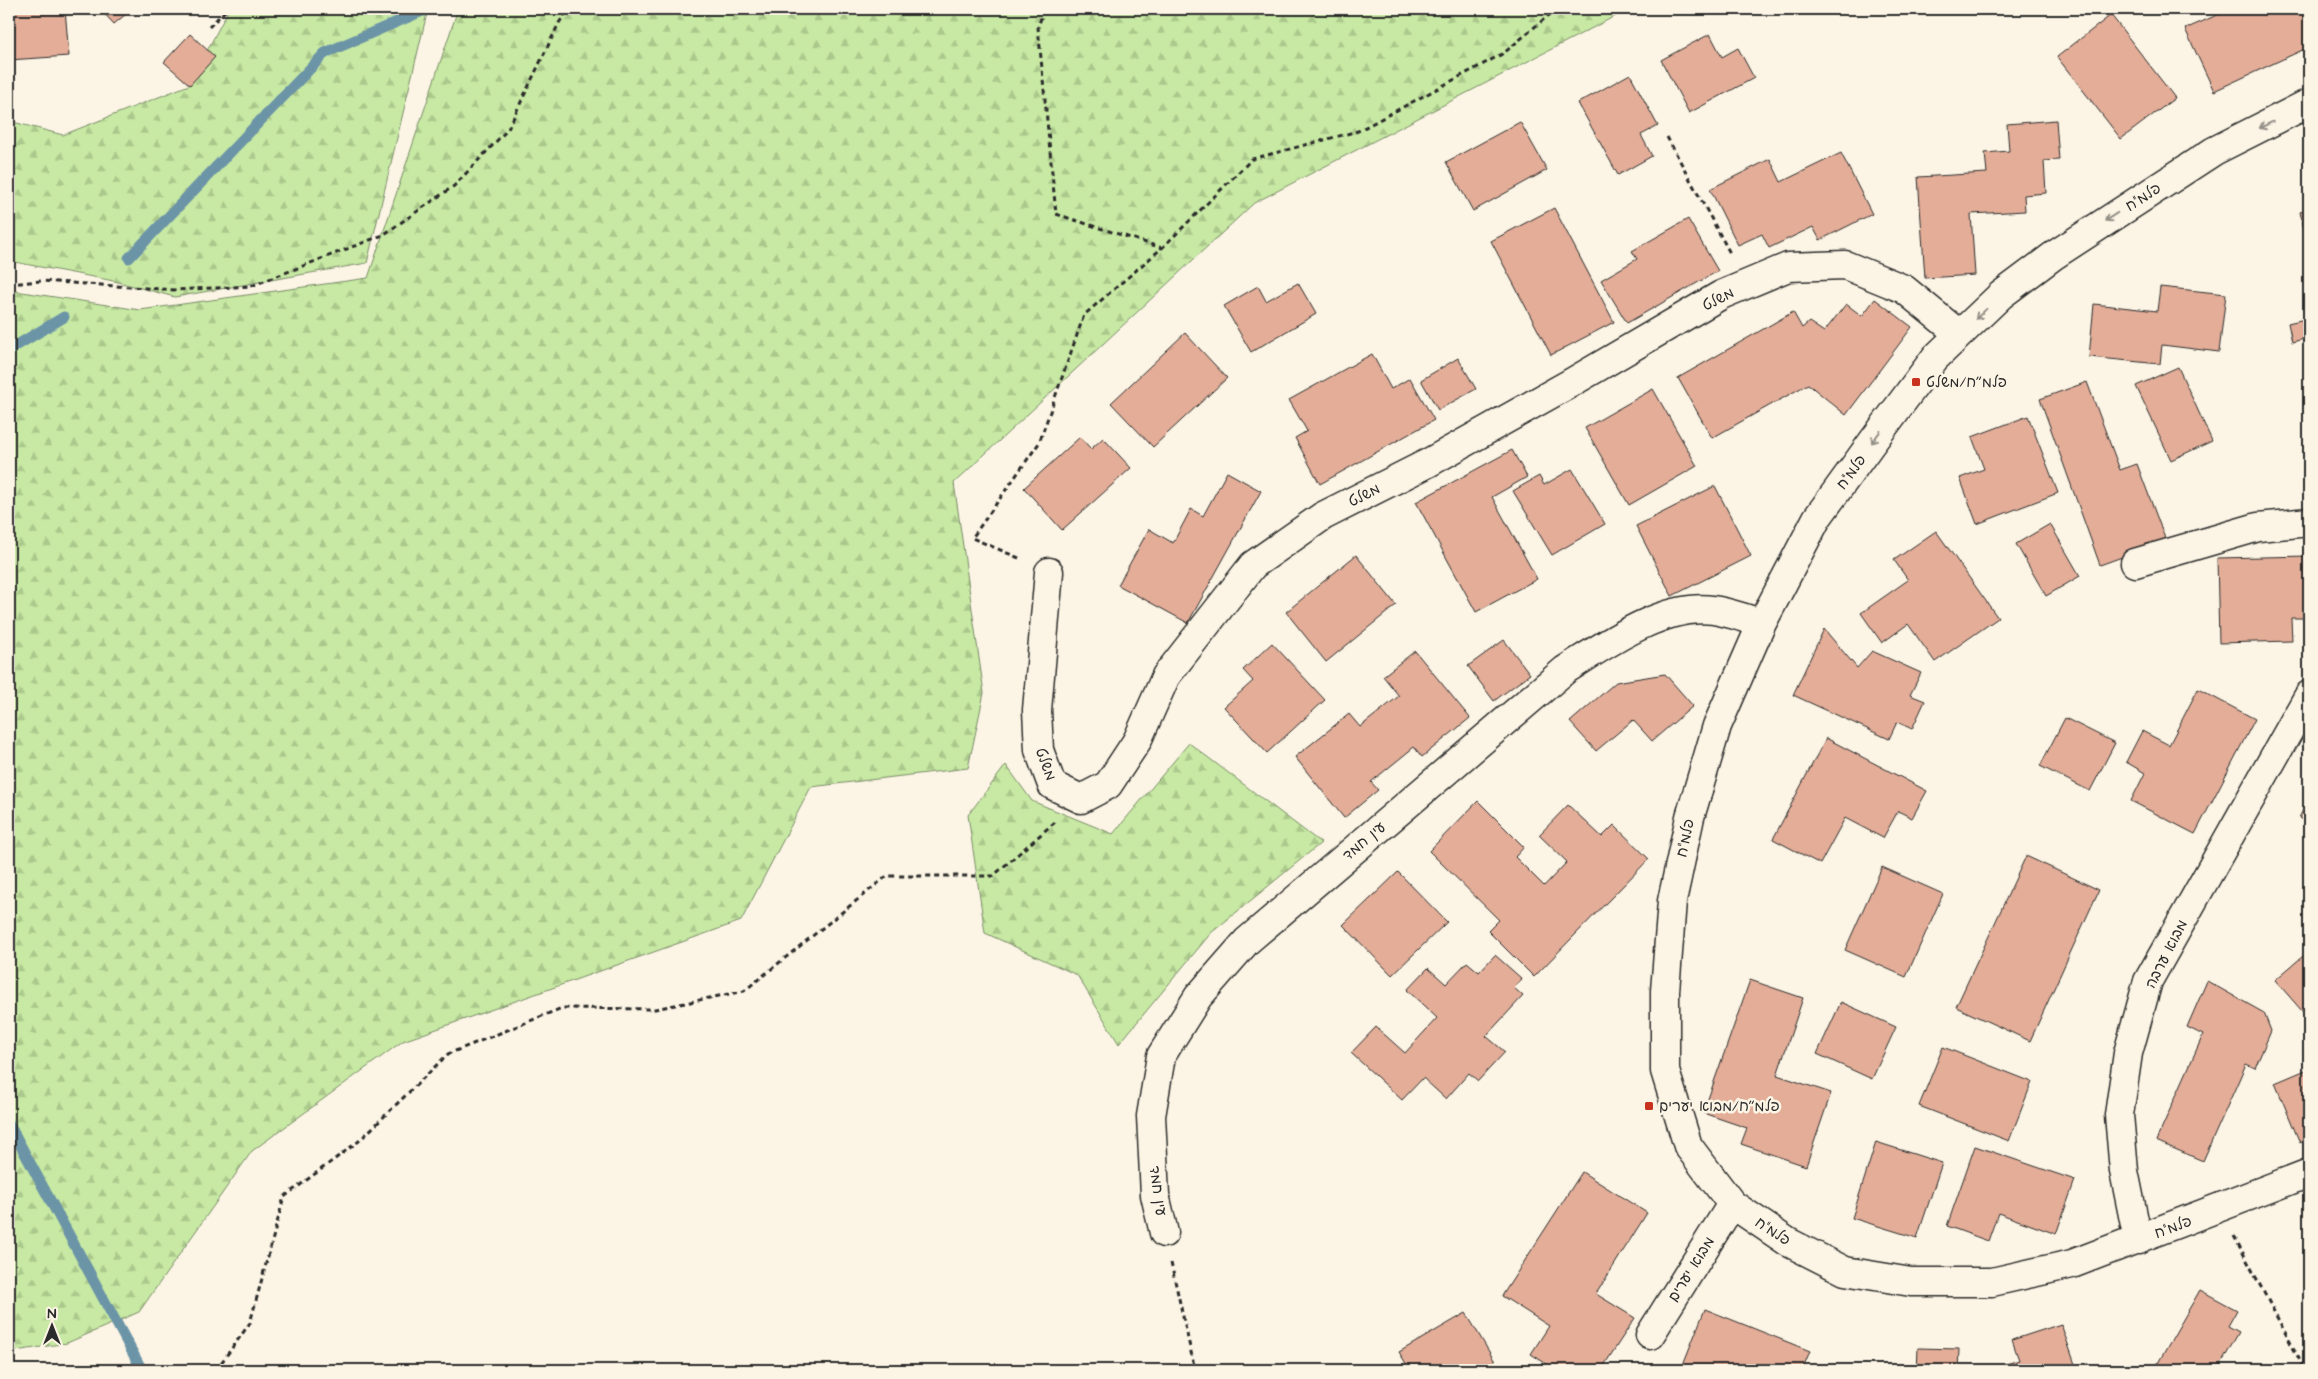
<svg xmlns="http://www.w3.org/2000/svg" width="2318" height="1379" font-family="'Architects Daughter','Playpen Sans Hebrew',sans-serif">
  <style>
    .forest { fill: url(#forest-firs); stroke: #798a67 }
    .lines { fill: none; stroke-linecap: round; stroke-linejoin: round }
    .stream { stroke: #6c94a7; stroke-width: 11 }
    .building { fill: #e3ad98; stroke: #2b2b2b }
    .minor-casing { stroke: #2b2b2b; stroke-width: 31 }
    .path { stroke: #2b2b2b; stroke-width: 3; stroke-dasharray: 5 4; stroke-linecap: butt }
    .minor { stroke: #fcf5e5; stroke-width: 28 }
    .oneway { stroke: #949088 }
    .poi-dot { fill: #c8321e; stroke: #fcf5e5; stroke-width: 2 }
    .labels { text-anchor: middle; stroke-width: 5; stroke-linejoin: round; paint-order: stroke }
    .street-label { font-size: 15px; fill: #2b2b2b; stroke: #fcf5e5 }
    .poi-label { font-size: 15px; fill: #2b2b2b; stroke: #fcf5e5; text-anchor: start }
  </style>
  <defs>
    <pattern id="forest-firs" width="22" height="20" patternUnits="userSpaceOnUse" patternTransform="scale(1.25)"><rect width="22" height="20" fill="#c7e9a3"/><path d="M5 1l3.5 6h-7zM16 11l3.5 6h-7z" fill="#abc88c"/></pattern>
  </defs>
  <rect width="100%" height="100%" fill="#fcf5e5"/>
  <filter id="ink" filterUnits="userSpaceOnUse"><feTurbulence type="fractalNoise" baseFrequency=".02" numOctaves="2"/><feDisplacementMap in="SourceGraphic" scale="10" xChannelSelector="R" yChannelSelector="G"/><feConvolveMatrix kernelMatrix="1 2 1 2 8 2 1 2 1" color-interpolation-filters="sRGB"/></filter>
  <g filter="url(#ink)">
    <!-- forest -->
    <path class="forest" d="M229 9H428L367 263 175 297 114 281 9 261V121L63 135 189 85Z
      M458 9H1629L1254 203 954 483 984 693 968 768 811 787 741 921 403 1041 252 1151 139 1312 67 1343 9 1352V290L140 310 368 278Z
      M1189 743 1321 843 1211 933 1119 1044 1077 975 985 933 968 815 1006 765 1032 801 1113 834Z"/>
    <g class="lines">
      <!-- stream -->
      <path class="stream" d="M129 258 325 53 427 9
        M9 350 64 317
        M9 1124 142 1370"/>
    </g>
    <!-- building -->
    <path class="building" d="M9 9H65L69 56 9 60Z
      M100 9H132L114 24Z
      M2231 9H2309V47L2214 91 2185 29Z
      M2111 15 2175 98 2121 139 2057 57Z
      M190 34 215 57 190 85 164 62Z
      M1710 34 1722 57 1738 48 1754 78 1689 113 1661 60Z
      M1630 74 1658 126 1641 135 1652 156 1618 175 1578 103Z
      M2056 120 2059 160 2044 161 2046 193 2024 195 2025 211 1971 214 1975 275 1925 278 1918 177 1987 173 1985 153 2009 151 2007 124Z
      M1520 122 1547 170 1473 211 1446 162Z
      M1841 153 1872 214 1820 240 1813 227 1769 248 1762 234 1738 245 1710 189 1770 159 1781 182Z
      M1554 208 1614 322 1551 355 1491 241Z
      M2309 209V252L2300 212Z
      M1688 219 1718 271 1627 323 1601 280 1637 259 1632 251Z
      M1298 283 1316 314 1251 352 1224 306 1258 286 1266 301Z
      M2160 287 2226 294 2219 352 2162 345 2160 364 2089 357 2094 304 2157 311Z
      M1875 299 1912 327 1846 415 1808 384 1712 438 1678 378 1793 312 1802 328 1809 322 1824 332 1846 304 1862 316Z
      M2309 318V338L2292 342 2288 323Z
      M1185 333 1227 378 1153 447 1111 403Z
      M1372 354 1391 389 1410 378 1434 420 1320 484 1295 438 1307 431 1289 400Z
      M1458 358 1476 389 1438 410 1421 380Z
      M2178 367 2212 441 2171 460 2136 386Z
      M2087 382 2120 470 2137 464 2166 541 2100 565 2040 399Z
      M1653 389 1697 466 1629 505 1585 428Z
      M2028 416 2058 493 1977 524 1960 478 1984 469 1972 437Z
      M1080 437 1091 449 1103 438 1131 468 1062 530 1024 488Z
      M1512 450 1527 477 1492 497 1537 579 1476 612 1416 502Z
      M1572 469 1605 524 1552 555 1513 491 1539 476 1544 485Z
      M1227 472 1261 491 1188 623 1118 585 1149 529 1173 543 1191 509 1203 516Z
      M1715 486 1751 556 1672 596 1636 526Z
      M2050 524 2080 576 2046 596 2016 544Z
      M1936 531 1998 618 1935 662 1908 624 1882 643 1861 613 1908 580 1894 560Z
      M1356 555 1396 605 1326 662 1286 612Z
      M2309 556V618H2291L2292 641 2219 643 2217 558Z
      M1824 629 1857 668 1872 651 1921 673 1910 695 1925 701 1912 729 1897 722 1889 739 1793 695Z
      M1504 640 1530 674 1494 701 1468 666Z
      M1272 643 1325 700 1267 753 1224 707 1253 681 1243 670Z
      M1415 651 1470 718 1422 757 1414 747 1371 782 1378 790 1344 818 1295 757 1349 714 1360 727 1399 696 1383 676Z
      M1665 674 1693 706 1652 741 1633 720 1596 751 1570 722 1616 682Z
      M2198 689 2255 719 2195 834 2131 801 2145 773 2126 762 2142 731 2169 745Z
      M2065 718 2115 743 2090 791 2040 766Z
      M1826 738 1927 791 1912 818 1898 811 1883 838 1845 818 1820 864 1773 839Z
      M2309 798V824L2299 818Z
      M1478 801 1524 847 1515 857 1544 886 1567 862 1539 835 1568 805 1602 837 1614 825 1649 859 1534 977 1488 931 1499 920 1429 851Z
      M2026 856 2099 890 2030 1041 1956 1007Z
      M1882 867 1943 894 1906 977 1845 950Z
      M1398 872 1447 922 1392 975 1343 925Z
      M2309 951V1019L2275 980Z
      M1495 955 1522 979 1514 988 1523 996 1486 1036 1505 1052 1478 1081 1469 1073 1446 1099 1423 1078 1402 1100 1351 1053 1376 1027 1405 1053 1437 1018 1407 990 1428 968 1446 984 1467 962 1479 972Z
      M1750 980 1803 998 1777 1075 1831 1093 1806 1166 1741 1144 1747 1128 1703 1113Z
      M2207 981 2264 1013 2271 1031 2255 1068 2246 1064 2203 1161 2156 1141 2203 1035 2187 1027Z
      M1841 1002 1896 1027 1872 1079 1817 1054Z
      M1943 1047 2032 1082 2009 1141 1919 1106Z
      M2308 1069 2309 1139 2300 1143 2275 1083Z
      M1876 1142 1942 1163 1917 1238 1852 1218Z
      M1975 1146 2075 1180 2056 1234 1998 1213 1988 1241 1947 1226Z
      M1582 1172 1647 1213 1596 1294 1635 1318 1601 1370H1556L1531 1354 1549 1326 1502 1296Z
      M2200 1290 2237 1310 2228 1326 2239 1332 2220 1366 2228 1370H2154Z
      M1705 1309 1810 1351 1802 1370H1689L1682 1367Z
      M1466 1313 1500 1370H1410L1399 1352Z
      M2061 1324 2077 1370H1987L2019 1360 2012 1340Z
      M1918 1348 1959 1349 1958 1370H1917Z
      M2132 1363 2145 1370H2128Z"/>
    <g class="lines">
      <defs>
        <path id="minor" d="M2309 103 2214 151 2053 256 2001 295 1935 358 1873 441 1817 518 1762 623 1717 726 1690 817 1672 901 1665 991V1071L1688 1146 1732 1204 1788 1242 1845 1271 1911 1282H1992L2072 1264 2309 1173
          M2135 563 2258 527 2309 522
          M1049 572 1037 710 1039 750 1052 785 1081 799 1108 785 1137 741 1166 676 1253 565 1323 516 1428 463 1569 384 1721 295 1788 267 1845 265 1904 289 1959 334
          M1164 1233 1155 1195 1151 1116 1161 1056 1198 997 1247 941 1565 670C1605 645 1663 603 1713 610 1729 612 1746 619 1762 623
          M2138 1240 2124 1171 2119 1115 2128 1053 2148 981 2309 695
          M1650 1335 1732 1204"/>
      </defs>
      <!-- minor casing -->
      <use href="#minor" class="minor-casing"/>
      <!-- path -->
      <path class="path" d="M1044 9 1038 27 1056 214 1162 248
        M209 27 227 9
        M1667 137 1731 255
        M9 284 41 281 176 290 251 286 383 235 454 186 508 129 559 23 568 9
        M1019 558 972 538 1039 443 1084 315 1162 248 1252 159 1358 131 1504 53 1556 9
        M2234 1236 2305 1370
        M1171 1263 1195 1370
        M216 1370 250 1323 284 1197 359 1141 448 1054 562 1008 655 1009 744 991 887 876H993L1055 822"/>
      <!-- minor -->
      <use href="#minor" class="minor"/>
    </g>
    <!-- one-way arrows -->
    <defs><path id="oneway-shaft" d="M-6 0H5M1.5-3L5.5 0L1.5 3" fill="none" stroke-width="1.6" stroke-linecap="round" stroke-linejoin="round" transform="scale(1.25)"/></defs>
    <g class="oneway">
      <use href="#oneway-shaft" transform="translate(2266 125) rotate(154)"/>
      <use href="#oneway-shaft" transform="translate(2111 217) rotate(147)"/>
      <use href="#oneway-shaft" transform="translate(1981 314) rotate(137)"/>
      <use href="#oneway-shaft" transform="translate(1876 437) rotate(126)"/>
    </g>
  </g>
  <!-- markers -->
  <g class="poi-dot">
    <rect x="1911" y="377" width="10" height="10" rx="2.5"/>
    <rect x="1644" y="1101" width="10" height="10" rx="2.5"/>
  </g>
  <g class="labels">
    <!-- street labels -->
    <g class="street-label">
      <text transform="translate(2143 197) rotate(-33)" y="5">פלמ"ח</text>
      <text transform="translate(1718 299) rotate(-27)" y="5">משלט</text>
      <text transform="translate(1851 472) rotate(-54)" y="5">פלמ"ח</text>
      <text transform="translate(1364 495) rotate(-27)" y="5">משלט</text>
      <text transform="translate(1046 764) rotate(70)" y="5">משלט</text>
      <text transform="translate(1685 838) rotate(-78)" y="5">פלמ"ח</text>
      <text transform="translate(1364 841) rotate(-40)" y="5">עין חמד</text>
      <text transform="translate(2166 954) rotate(-63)" y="5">מבוא ערבה</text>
      <text transform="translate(1158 1191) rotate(82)" y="5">עין חמד</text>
      <text transform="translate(2173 1227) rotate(-21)" y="5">פלמ"ח</text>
      <text transform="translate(1773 1231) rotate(33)" y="5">פלמ"ח</text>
      <text transform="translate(1691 1269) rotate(-58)" y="5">מבוא יערים</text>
    </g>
    <!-- poi labels -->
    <g class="poi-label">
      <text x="1926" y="387">פלמ״ח/משלט</text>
      <text x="1659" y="1111">פלמ״ח/מבוא יערים</text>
    </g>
  </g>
  <!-- margin -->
  <rect width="2318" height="1379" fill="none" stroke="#fcf5e5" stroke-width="30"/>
  <rect x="15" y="15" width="2288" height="1349" fill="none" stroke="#2b2b2b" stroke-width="2" filter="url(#ink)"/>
  <!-- north arrow -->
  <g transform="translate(52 1326)" stroke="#fcf5e5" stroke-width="4" paint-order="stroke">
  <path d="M0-4L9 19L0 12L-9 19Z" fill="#2b2b2b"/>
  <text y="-8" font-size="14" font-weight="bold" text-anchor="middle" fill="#2b2b2b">N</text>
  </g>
</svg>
